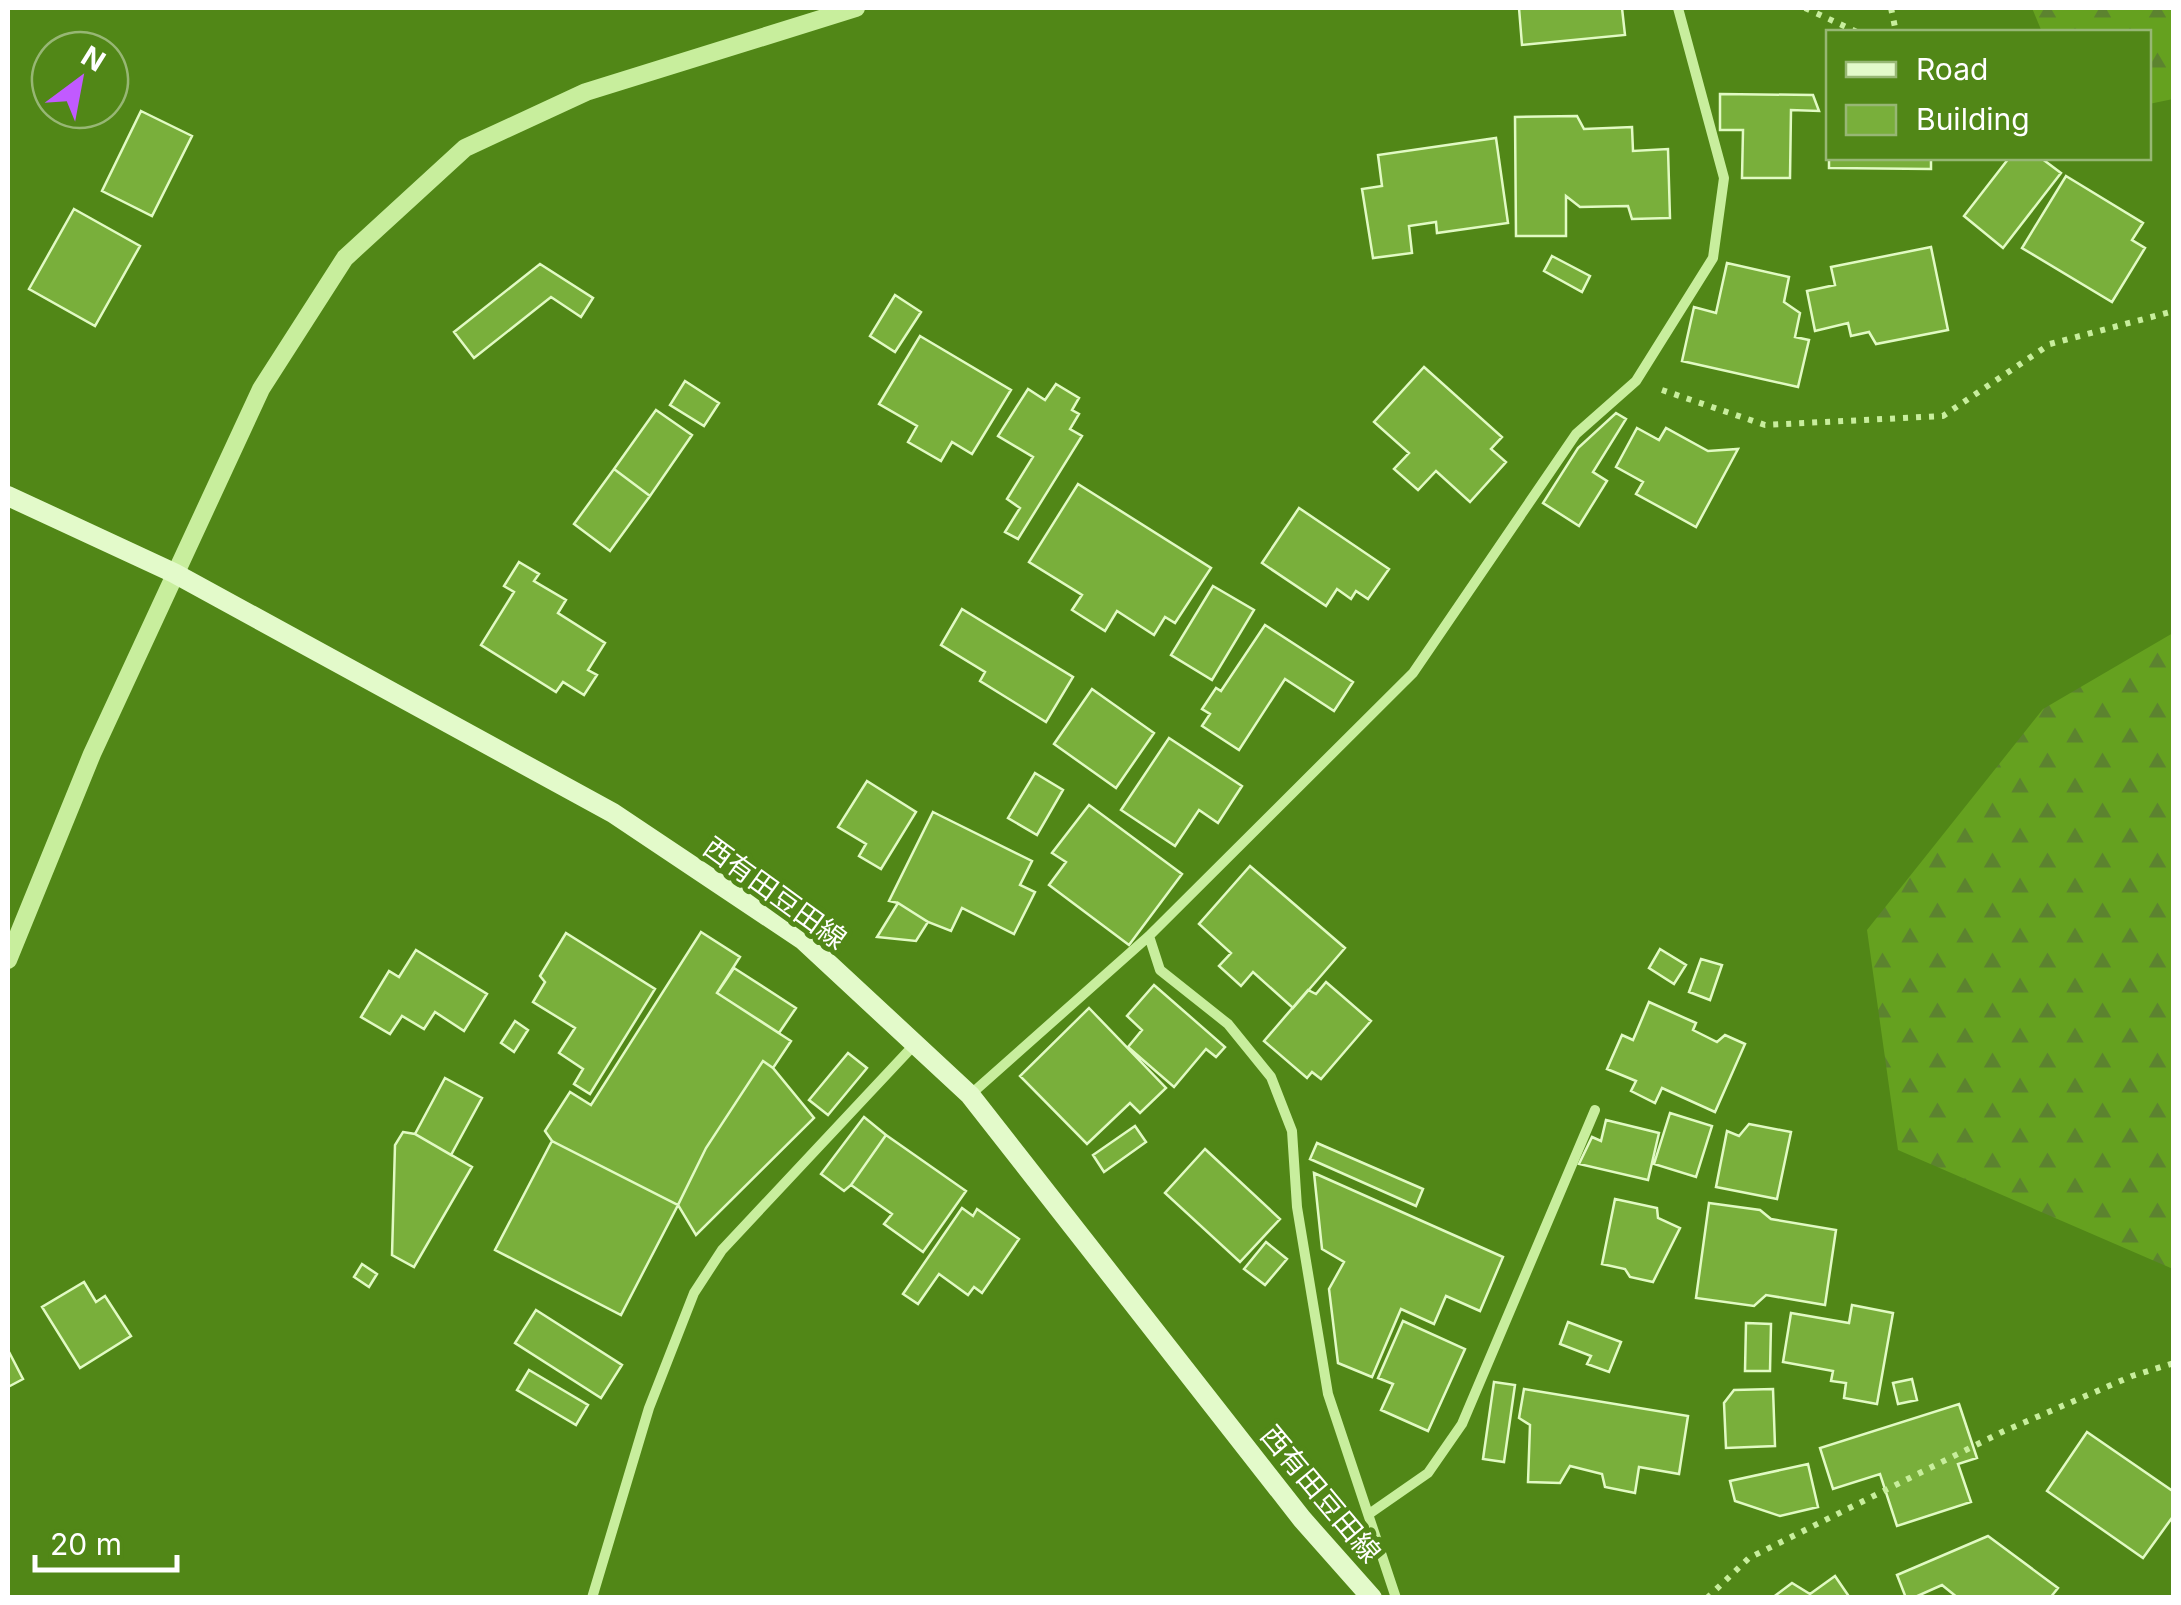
<svg xmlns="http://www.w3.org/2000/svg" width="2181" height="1605" font-family="Inter,'Noto Sans JP',sans-serif">
  <style>
    .forest { fill: url(#forest-firs) }
    .building { fill: #79af3b; stroke: #e1fac3; stroke-width: 2.5 }
    .lines { fill: none; stroke-linecap: round; stroke-linejoin: round }
    .path { stroke: #c8ee9d; stroke-width: 6; stroke-dasharray: 5 8; stroke-linecap: butt }
    .minor { stroke: #c8ee9d; stroke-width: 10 }
    .tertiary { stroke: #c8ee9d; stroke-width: 18 }
    .secondary { stroke: #e3faca; stroke-width: 20 }
    .labels { text-anchor: middle; stroke-width: 10; stroke-linejoin: round; paint-order: stroke }
    .street-label { font-size: 28px; fill: #fff; stroke: #518717 }
  </style>
  <defs>
    <pattern id="forest-firs" width="22" height="20" patternUnits="userSpaceOnUse" patternTransform="scale(2.5)"><rect width="22" height="20" fill="#65a11f"/><path d="M5 1l3.5 6h-7zM16 11l3.5 6h-7z" fill="#5c832f"/></pattern>
  </defs>
  <rect width="100%" height="100%" fill="#518717"/>
  <!-- forest -->
  <path class="forest" d="M2032 8H2173V99L2149 104 2148 32H2042Z
    M2173 633V1269L1898 1150 1867 930 2043 709Z"/>
  <!-- building -->
  <path class="building" d="M1519 8H1622L1625 35 1522 45Z
    M1720 94 1813 95 1819 111 1791 110 1790 178H1742L1743 130H1720Z
    M141 111 192 136 152 216 102 191Z
    M1577 116 1584 129 1632 127 1633 151 1668 149 1670 218 1632 219 1628 206 1580 207 1566 196V236H1516L1515 117Z
    M1496 138 1508 223 1437 233 1436 222 1409 226 1412 253 1373 258 1362 189 1382 186 1378 155Z
    M1829 158H1931V169L1829 168Z
    M2009 158H2041L2061 173 2003 248 1964 216Z
    M2066 176 2143 223 2132 240 2145 248 2112 302 2022 248Z
    M74 209 140 246 95 326 29 289Z
    M1931 247 1948 330 1876 344 1869 332 1851 336 1848 323 1815 331 1807 291 1835 285 1831 267Z
    M1552 256 1590 276 1582 292 1544 271Z
    M1727 263 1789 277 1784 302 1800 313 1795 337 1809 340 1798 387 1682 361 1694 307 1716 313Z
    M540 264 593 298 581 317 551 297 474 358 454 332Z
    M895 295 921 312 895 352 870 336Z
    M920 336 1011 390 972 454 952 442 941 461 908 442 917 426 879 404Z
    M1424 367 1502 437 1491 449 1506 462 1470 502 1436 471 1418 490 1394 469 1409 453 1374 422Z
    M685 381 719 403 704 426 670 405Z
    M1056 384 1079 398 1072 410 1079 414 1070 429 1082 436 1018 539 1005 532 1020 508 1007 499 1033 457 998 436 1028 389 1045 400Z
    M656 410 692 435 650 496 614 469Z
    M1616 413 1626 419 1593 472 1607 481 1579 526 1543 503 1578 448Z
    M1637 428 1659 440 1666 428 1708 451 1738 449 1696 527 1636 494 1643 482 1616 467Z
    M614 469 650 496 610 551 574 524Z
    M1078 484 1211 568 1175 623 1165 617 1154 635 1117 611 1105 631 1072 610 1082 595 1029 562Z
    M1299 508 1389 569 1368 599 1356 591 1351 599 1337 589 1326 606 1262 563Z
    M519 562 539 574 534 581 566 600 558 613 605 643 588 670 597 675 584 695 563 682 556 692 481 645 514 592 504 586Z
    M1213 586 1254 610 1212 680 1171 655Z
    M962 609 1073 677 1046 722 980 681 985 672 941 645Z
    M1265 625 1353 682 1334 711 1285 679 1239 750 1202 726 1210 714 1202 709 1216 688 1221 691Z
    M1092 689 1154 733 1116 788 1054 744Z
    M1169 738 1242 786 1218 823 1199 810 1175 846 1121 810Z
    M1035 773 1063 790 1037 835 1008 818Z
    M867 781 916 812 881 869 859 856 866 844 838 827Z
    M1089 805 1182 874 1129 945 1049 885 1066 862 1052 853Z
    M933 812 1032 861 1020 885 1035 892 1014 934 962 908 951 931 928 922 898 903 889 901Z
    M1250 866 1345 948 1293 1008 1253 972 1241 986 1219 966 1231 953 1199 924Z
    M898 903 928 922 916 941 877 937Z
    M701 932 740 957 717 993 791 1041 773 1068 763 1061 706 1148 678 1205 552 1141 545 1131 570 1092 591 1105Z
    M566 933 655 989 590 1094 574 1084 583 1069 559 1053 575 1028 533 1002 545 982 540 976Z
    M1660 949 1686 965 1674 984 1649 968Z
    M416 950 487 994 464 1031 435 1012 424 1029 402 1016 390 1034 361 1017 389 971 399 977Z
    M1701 959 1722 965 1710 1000 1689 992Z
    M734 968 796 1008 779 1033 717 993Z
    M1326 982 1371 1021 1321 1079 1312 1072 1307 1078 1264 1041 1308 990 1316 994Z
    M1154 985 1225 1047 1216 1057 1206 1049 1174 1087 1128 1047 1142 1030 1127 1016Z
    M1649 1002 1696 1023 1693 1030 1717 1042 1725 1035 1745 1044 1715 1112 1662 1088 1655 1103 1631 1091 1636 1081 1607 1069 1622 1035 1633 1040Z
    M1089 1008 1166 1088 1140 1113 1130 1103 1087 1144 1020 1076Z
    M515 1021 528 1030 514 1052 501 1043Z
    M848 1053 867 1068 828 1115 809 1100Z
    M763 1061 773 1068 814 1118 696 1235 678 1205 706 1148Z
    M445 1078 482 1098 451 1155 415 1134Z
    M1670 1113 1712 1126 1696 1177 1654 1164Z
    M864 1117 886 1135 851 1185 844 1191 821 1174Z
    M1606 1120 1659 1133 1648 1180 1579 1164 1592 1137 1601 1141Z
    M1749 1124 1791 1132 1777 1199 1716 1187 1727 1131 1739 1136Z
    M1135 1126 1146 1142 1104 1172 1093 1155Z
    M403 1132 415 1134 472 1167 414 1267 392 1255 395 1145Z
    M886 1135 966 1191 923 1252 884 1224 892 1214 851 1185Z
    M552 1141 678 1205 621 1315 495 1250Z
    M1317 1143 1423 1189 1416 1206 1310 1159Z
    M1205 1149 1280 1219 1240 1262 1165 1193Z
    M1314 1173 1503 1257 1480 1311 1446 1296 1434 1324 1401 1309 1372 1377 1338 1363 1329 1289 1344 1262 1322 1249Z
    M1615 1199 1657 1208 1658 1218 1680 1228 1653 1282 1630 1277 1625 1269 1602 1264Z
    M1709 1203 1760 1210 1771 1219 1836 1230 1825 1305 1766 1295 1754 1306 1696 1298Z
    M962 1208 973 1216 977 1209 1019 1239 982 1293 974 1287 968 1295 939 1274 918 1304 903 1294Z
    M1266 1242 1287 1259 1265 1285 1244 1269Z
    M362 1264 377 1274 369 1287 354 1277Z
    M84 1282 96 1302 105 1296 131 1336 80 1368 42 1307Z
    M1852 1305 1893 1313 1877 1404 1844 1398 1846 1383 1831 1381 1833 1371 1783 1362 1791 1313 1849 1323Z
    M536 1310 622 1365 601 1398 515 1343Z
    M1403 1321 1465 1349 1428 1431 1381 1410 1393 1384 1378 1378Z
    M1568 1322 1621 1342 1609 1372 1587 1364 1591 1356 1560 1344Z
    M1746 1323 1771 1324 1770 1371H1745Z
    M8 1350 23 1379 8 1387Z
    M529 1370 588 1405 576 1425 517 1390Z
    M1912 1379 1917 1400 1898 1404 1893 1383Z
    M1494 1382 1515 1385 1504 1462 1483 1459Z
    M1524 1389 1688 1416 1679 1474 1639 1467 1635 1493 1605 1487 1602 1474 1570 1466 1560 1483 1528 1482 1530 1425 1519 1418Z
    M1773 1389 1775 1446 1726 1448 1724 1403 1734 1390Z
    M1959 1404 1977 1458 1958 1464 1971 1502 1897 1526 1880 1474 1833 1489 1820 1448Z
    M2087 1432 2174 1492V1515L2143 1558 2047 1491Z
    M1808 1464 1818 1507 1780 1516 1735 1501 1730 1481Z
    M1988 1536 2058 1588 2050 1598H1958L1942 1585 1913 1598H1906L1897 1575Z
    M1835 1576 1850 1598H1772L1792 1583 1810 1594Z"/>
  <g class="lines">
    <!-- path -->
    <path class="path" d="M1805 8 1857 32
      M1891 8 1896 32
      M1662 390 1765 425 1943 416 2050 344 2174 311
      M1707 1598 1749 1558 2002 1432 2132 1376 2174 1363"/>
    <!-- minor -->
    <path class="minor" d="M1149 936 1160 970 1228 1024 1271 1077 1292 1131 1297 1207 1328 1394 1396 1598
      M970 1095 1149 936 1413 673 1576 434 1636 381 1713 258 1724 178 1678 8
      M1369 1514 1428 1473 1462 1424 1595 1110
      M592 1598 649 1408 694 1293 722 1250 915 1044"/>
    <!-- tertiary -->
    <path class="tertiary" d="M8 960 92 754 261 389 345 258 465 148 586 92 856 8"/>
    <!-- secondary -->
    <path class="secondary" d="M8 496 174 573 613 813 803 940 970 1095 1302 1519 1372 1598"/>
  </g>
  <g class="labels">
    <!-- street labels -->
    <g class="street-label">
      <text transform="translate(775 893) rotate(36)" y="10">西有田豆田線</text>
      <text transform="translate(1321 1494) rotate(50)" y="10">西有田豆田線</text>
    </g>
  </g>
  <!-- border -->
  <rect width="2181" height="1605" fill="none" stroke="#ffffff" stroke-width="20"/>
  <!-- legend -->
  <rect x="1826" y="30" width="325" height="130" fill="#518717" stroke="#97b774" stroke-width="2.5"/>
  <rect x="1846" y="62" width="50" height="15" fill="#e3faca" stroke="#97b774" stroke-width="2.5"/>
  <text x="1916" y="80" font-size="30" fill="#ffffff">Road</text>
  <rect x="1846" y="105" width="50" height="30" fill="#79af3b" stroke="#97b774" stroke-width="2.5"/>
  <text x="1916" y="130" font-size="30" fill="#ffffff">Building</text>
  <!-- north arrow -->
  <g transform="translate(80 80) rotate(32)"><circle r="48" fill="#518717" stroke="#97b774" stroke-width="2.5"/>
  <path d="M0-8L18 38L0 25L-18 38Z" fill="#c15aff"/>
  <text y="-15" font-size="28" font-weight="bold" text-anchor="middle" fill="#ffffff">N</text>
  </g>
  <!-- scale -->
  <path d="M35 1555v15h142v-15" fill="none" stroke="#ffffff" stroke-width="5"/>
  <text x="50" y="1555" font-size="30" fill="#ffffff" stroke="#518717" stroke-width="8" paint-order="stroke">20 m</text>
</svg>
